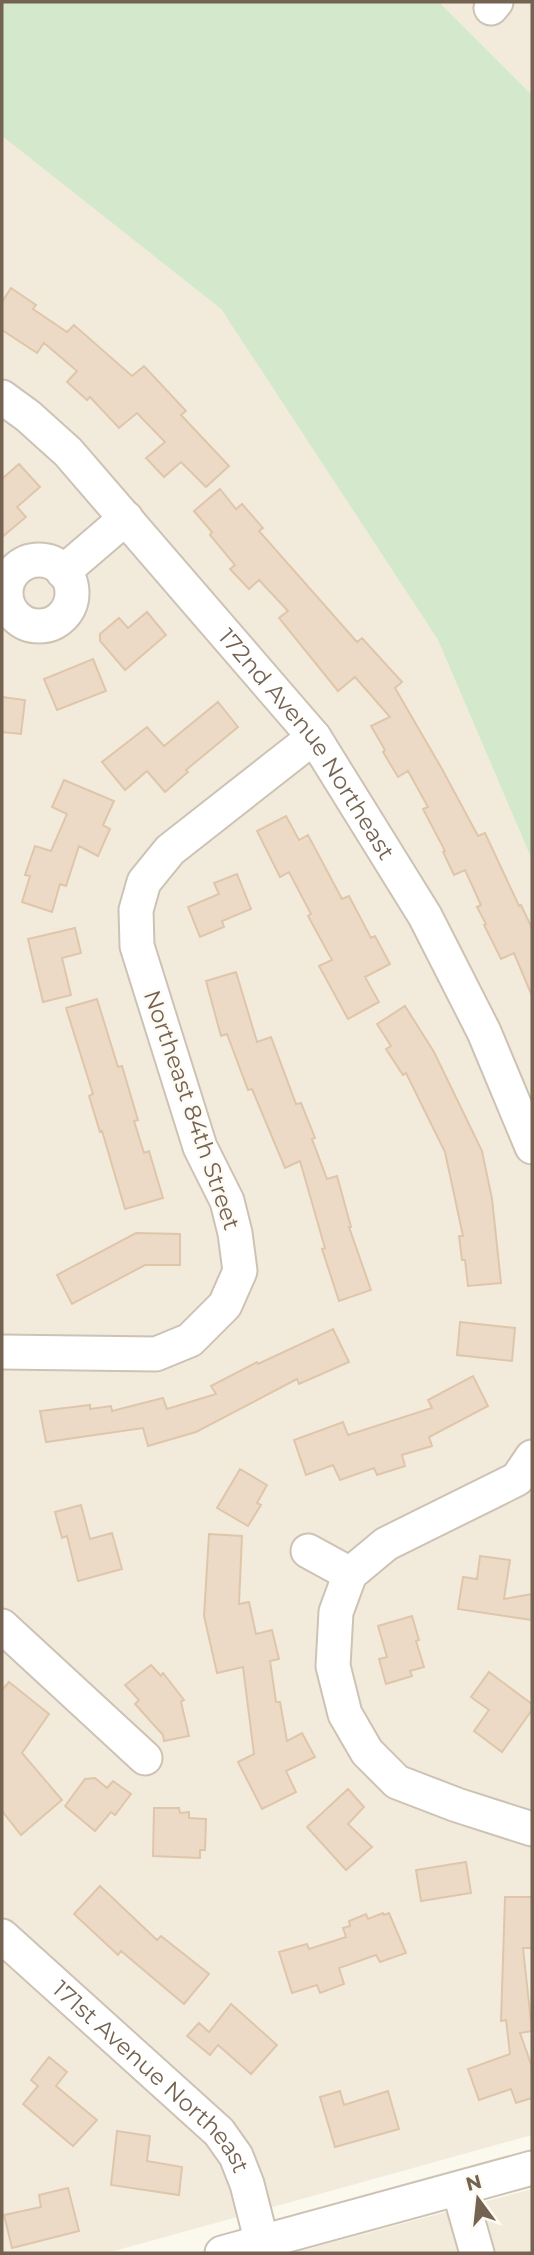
<svg xmlns="http://www.w3.org/2000/svg" width="534" height="2255" font-family="Montserrat,sans-serif">
  <style>
    .residential { fill: #f2ebdc }
    .green { fill: #d4e8cc }
    .building { fill: #ecdac6; stroke: #dfc6aa; stroke-width: 2 }
    .lines { fill: none; stroke-linecap: round; stroke-linejoin: round }
    .minor-casing { stroke: #cdc2b4; stroke-width: 37 }
    .minor { stroke: #fff; stroke-width: 33 }
    .labels { text-anchor: middle; stroke-width: 5; stroke-linejoin: round; paint-order: stroke }
    .street-label { font-size: 23px; fill: #756352; stroke: #fefbf4 }
  </style>
  <rect width="100%" height="100%" fill="#fbf8ed"/>
  <!-- residential -->
  <path class="residential" d="M439 2H532V95Z
    M2 136 221 309 438 640 532 860V2135L107 2253H2Z
    M532 2189V2253H293Z"/>
  <!-- green -->
  <path class="green" d="M2 2H439L532 95V860L438 640 221 309 2 136Z"/>
  <!-- building -->
  <path class="building" d="M11 288 36 305 33 309 67 332 74 325 132 376 144 366 186 411 181 415 229 466 206 487 181 462 164 477 146 458 165 442 137 413 119 428 90 397 87 400 67 382 77 371 44 343 37 353 2 330V302Z
    M19 464 40 487 17 507 26 517 2 537V479Z
    M220 489 236 509 242 504 263 528 259 531 357 642 362 638 402 682 395 688 442 769 478 836 485 833 519 906 521 905 532 928V996L514 953 501 959 484 925 486 924 477 907 481 905 465 870 454 875 443 852 445 851 423 809 428 807 408 771 398 777 383 752 385 750 371 726 390 717 355 677 338 691 279 618 288 611 259 580 249 589 230 569 235 565 210 535 212 532 194 511Z
    M147 612 166 635 125 670 100 641V634L119 618 128 628Z
    M93 659 106 691 57 710 44 679Z
    M2 697 25 700 21 734 2 732Z
    M218 702 238 727 186 770 188 772 165 792 147 771 125 790 102 762 147 727 164 746Z
    M64 780 114 801 103 825 110 829 98 856 79 846 66 886 60 884 52 912 22 902 30 876 25 875 35 846 51 851 67 814 52 807Z
    M286 816 299 840 308 835 342 899 349 896 371 938 375 936 390 964 365 977 379 1002 348 1019 319 966 332 960 308 916 311 914 289 872 280 877 257 831Z
    M237 874 251 909 222 921 224 927 200 937 188 907 219 894 214 883Z
    M75 928 81 953 62 958 71 995 43 1002 28 939Z
    M236 972 257 1042 271 1037 296 1104 301 1103 315 1138 312 1139 327 1179 337 1176 351 1227H349L371 1290 339 1301 322 1249 325 1248 300 1161 285 1168 252 1089 248 1090 227 1034 221 1036 206 981Z
    M97 999 118 1067 122 1066 138 1120 134 1121 144 1153 149 1151 163 1198 125 1209 102 1131 100 1132 89 1096 93 1094 66 1008Z
    M405 1006 434 1052 482 1151 492 1199 501 1283 468 1286 465 1260H462L459 1236H463L445 1152 406 1073 403 1075 386 1049 391 1046 377 1024Z
    M136 1233 180 1234V1265H145L72 1304 57 1275Z
    M460 1322 515 1328 512 1361 457 1355Z
    M333 1329 349 1362 299 1384 297 1379 196 1432 148 1446 143 1428 46 1442 40 1411 90 1405V1409L111 1406 112 1411 163 1398 167 1409 216 1394 211 1386 257 1362 258 1364Z
    M473 1376 488 1406 429 1437 432 1446 402 1455 405 1466 377 1475 374 1468 340 1480 333 1465 306 1475 294 1440 343 1422 348 1435 432 1408 428 1400Z
    M240 1469 267 1485 257 1503 261 1505 248 1526 217 1508Z
    M81 1505 90 1539 112 1533 122 1569 78 1581 67 1536 62 1538 55 1512Z
    M209 1534 242 1536 239 1604 249 1602 256 1634 272 1630 279 1659 270 1661 276 1702H280L287 1741 302 1733 315 1757 286 1771 296 1792 262 1809 238 1762 254 1754 243 1667 217 1673 204 1616Z
    M480 1556 510 1560 504 1599 532 1594V1620L458 1609 463 1577 477 1579Z
    M412 1616 419 1640 416 1641 424 1667 410 1671 412 1676 386 1684 379 1659 387 1657 378 1626Z
    M151 1665 161 1676 163 1673 184 1700 181 1702 189 1736 164 1741 163 1735 135 1704 139 1700 125 1685Z
    M489 1672 532 1704V1710L502 1752 474 1731 489 1710 471 1697Z
    M9 1682 49 1714 22 1753 62 1800 21 1835 2 1811V1690Z
    M95 1778 107 1788 113 1781 131 1794 115 1815 111 1812 95 1831 65 1806 85 1779Z
    M348 1789 364 1807 348 1824 372 1847 346 1870 307 1827Z
    M154 1808H179L180 1813 189 1812V1818L206 1819 205 1850H200V1858L153 1856Z
    M466 1862 471 1893 421 1901 416 1870Z
    M100 1886 157 1940 161 1936 209 1974 184 2004 121 1951 118 1955 74 1914Z
    M505 1897H532V1948H523L532 2031 520 2033 532 2067V2098L516 2103 511 2089 479 2100 468 2069 510 2054 506 2020 501 2021Z
    M383 1913 384 1915 389 1913 406 1953 380 1962 376 1955 339 1968 344 1984 320 1993 317 1985 292 1993 279 1952 307 1944 309 1949 346 1937 343 1928 350 1926 349 1921 366 1914 368 1919Z
    M231 2004 277 2045 251 2074 218 2045 210 2055 187 2036 199 2023 209 2032Z
    M49 2057 67 2072 56 2086 97 2120 73 2146 23 2104 38 2086 31 2080Z
    M340 2091 344 2105 388 2091 399 2129 335 2147 320 2097Z
    M117 2131 150 2136 147 2161 182 2167 179 2195 111 2185Z
    M68 2188 79 2231 12 2248 4 2215 41 2207 39 2195Z"/>
  <g class="lines">
    <defs>
      <g id="minor">
        <path d="M491 8 496 2"/>
        <path id="s1" d="M2 397 28 416 68 452 314 737 425 916 484 1032 532 1147"/>
        <circle cx="39" cy="593" r="33"/>
        <path d="M63 572 126 518"/>
        <path d="M2 1352 156 1354 190 1340 225 1305 240 1271 235 1233 227 1201 200 1147 137 946 136 910 144 882 170 850 314 737"/>
        <path d="M532 1457 517 1479 386 1544 350 1574 336 1612 333 1666 345 1714 367 1752 397 1782 457 1805 532 1829"/>
        <path d="M308 1551 350 1574"/>
        <path d="M2 1626 145 1758"/>
        <path id="s2" d="M2 1936 219 2132 236 2156 247 2184 262 2243"/>
        <path d="M459 2190 477 2253"/>
        <path d="M222 2253 532 2168"/>
      </g>
    </defs>
    <!-- minor casing -->
    <use href="#minor" class="minor-casing"/>
    <!-- minor -->
    <use href="#minor" class="minor"/>
  </g>
  <g class="labels">
    <!-- street labels -->
    <g class="street-label">
      <text dy="8" stroke="none"><textPath href="#s1" startOffset="464">172nd Avenue Northeast</textPath></text>
      <text transform="translate(192 1110) rotate(71)" y="8">Northeast 84th Street</text>
      <text dy="8" stroke="none"><textPath href="#s2" startOffset="206">171st Avenue Northeast</textPath></text>
    </g>
  </g>
  <!-- border -->
  <rect width="534" height="2255" fill="none" stroke="#756352" stroke-width="7"/>
  <!-- north arrow -->
  <g transform="translate(478 2199) rotate(345)" stroke="#fefbf4" stroke-width="5" paint-order="stroke">
  <path d="M0-5L12 26L0 18L-12 26Z" fill="#756352"/>
  <text y="-10" font-size="19" font-weight="bold" text-anchor="middle" fill="#756352">N</text>
  </g>
</svg>
